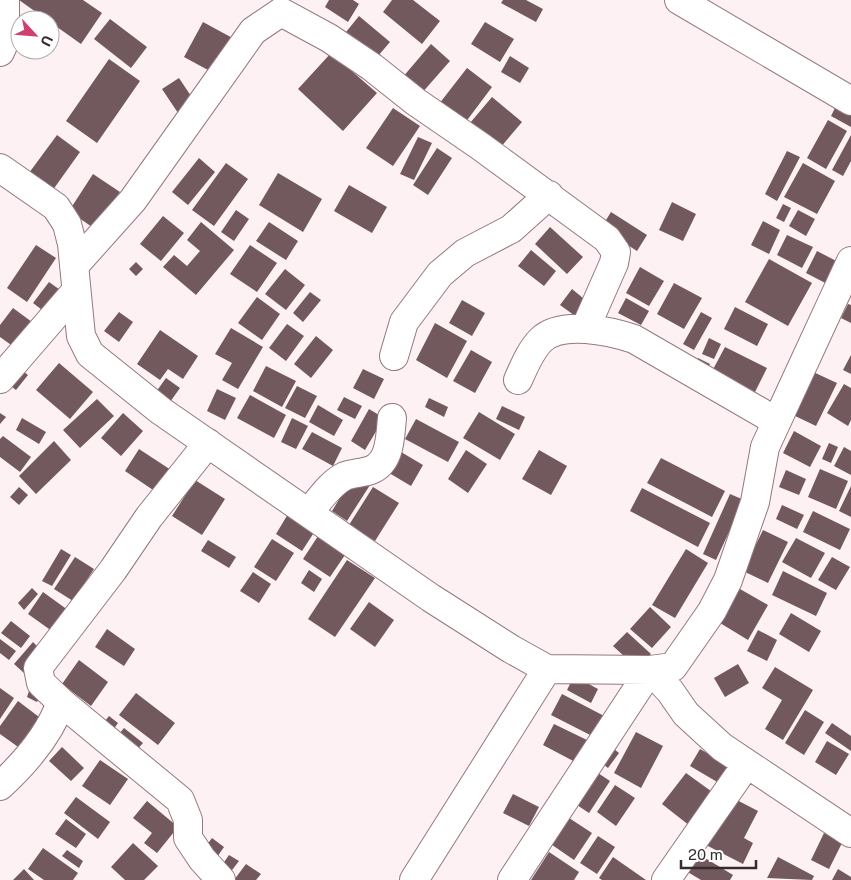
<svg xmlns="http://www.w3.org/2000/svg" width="851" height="880" font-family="'Public Sans',sans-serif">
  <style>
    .building { fill: #72595e }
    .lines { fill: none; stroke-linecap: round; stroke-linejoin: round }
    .minor-casing { stroke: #94797f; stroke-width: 30 }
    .minor { stroke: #fff; stroke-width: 28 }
  </style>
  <rect width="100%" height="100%" fill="#fdf1f3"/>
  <!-- building -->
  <path class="building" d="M19 0H83L102 13 81 44Z
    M329 0H353L359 4 348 22 325 7Z
    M392 0H413L440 21 422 44 383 12Z
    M503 0H526L543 9 536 22 501 3Z
    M359 16 390 42 372 63 342 37Z
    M110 19 147 47 131 68 94 39Z
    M203 22 238 41 219 76 184 57Z
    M485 22 514 39 500 62 471 44Z
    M431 44 450 61 421 94 402 78Z
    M331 53 377 93 343 131 298 89Z
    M510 56 529 68 520 83 501 72Z
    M109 59 140 81 97 143 66 121Z
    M467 68 492 87 465 123 439 104Z
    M179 78 195 102 178 113 162 89Z
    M492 97 522 122 500 148 470 123Z
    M838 102 851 109V127L831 116Z
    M393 108 420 126 393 166 366 148Z
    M828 120 847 131 826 169 807 158Z
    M57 135 80 152 50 194 26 177Z
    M851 135V161L843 176 832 170Z
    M418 137 432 143 414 180 400 174Z
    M437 148 452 158 428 195 413 185Z
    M787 151 800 157 777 201 765 194Z
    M199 158 215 172 188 205 172 192Z
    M226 163 248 179 214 226 192 210Z
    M803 163 835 181 817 214 784 197Z
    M278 173 322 199 303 232 259 205Z
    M93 174 120 192 95 229 69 211Z
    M349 185 387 207 372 233 334 211Z
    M672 202 696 214 683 241 659 230Z
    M783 204 791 208 784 222 776 218Z
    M236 210 249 219 234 241 221 232Z
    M798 210 815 219 806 236 789 226Z
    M611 212 647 235 637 251 601 228Z
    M163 216 184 233 161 261 140 244Z
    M763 221 780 230 769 254 751 245Z
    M201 222 234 250 196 295 163 267 174 255 187 266 200 251 187 240Z
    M269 222 298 241 286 260 256 241Z
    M550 227 583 257 567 274 535 244Z
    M787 235 813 247 802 268 777 255Z
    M36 245 56 258 27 302 7 288Z
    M250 245 277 263 257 292 230 274Z
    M531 250 556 271 544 286 518 266Z
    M817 251 844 265 833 287 806 273Z
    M769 259 812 283 788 326 745 302Z
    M136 262 143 269 136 276 129 269Z
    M640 267 664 281 649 306 626 293Z
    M285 269 305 285 286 310 265 294Z
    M49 282 63 292 46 313 33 303Z
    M674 283 702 298 684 329 657 314Z
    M572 289 589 303 578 318 560 305Z
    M310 292 321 300 303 322 293 313Z
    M257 297 280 314 262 340 238 323Z
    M626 298 649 311 641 325 618 313Z
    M462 300 485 313 472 336 449 323Z
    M848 304 851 305V323L841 318Z
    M735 307 768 324 757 346 724 329Z
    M13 308 32 322 14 347 0 337V325Z
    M119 312 133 322 119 342 104 331Z
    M701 312 712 318 694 350 683 344Z
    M435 323 467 341 447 378 416 360Z
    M287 324 304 336 286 361 269 348Z
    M231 328 263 347 238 389 222 380 232 363 215 354Z
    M160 330 198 356 183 379 168 369 160 380 137 364Z
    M316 336 333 350 311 378 294 364Z
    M709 338 721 344 714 359 702 354Z
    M725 347 767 368 753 396 710 375Z
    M471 350 492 362 475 393 453 381Z
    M851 355V374L843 370Z
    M698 358 710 364 705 373 694 367Z
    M59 363 93 392 70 419 36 390Z
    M266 366 296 381 282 407 253 391Z
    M19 368 28 375 16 390 7 383Z
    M363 369 384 379 374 399 353 388Z
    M811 371 837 383 816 426 791 414Z
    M166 378 180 388 170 402 156 392Z
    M844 384 851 388V420L848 426 827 413Z
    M297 386 317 396 305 418 285 408Z
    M217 389 236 398 225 420 207 411Z
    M250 395 286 415 274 438 237 418Z
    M344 397 362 406 355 419 337 410Z
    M429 398 448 407 444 417 425 407Z
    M97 399 114 416 80 448 63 430Z
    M318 405 343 420 334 436 309 422Z
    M502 406 525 417 519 430 496 419Z
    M369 409 384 418 365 450 351 441Z
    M479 412 515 434 500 460 463 438Z
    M0 413 6 417 0 424Z
    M123 413 143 431 121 456 101 438Z
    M22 418 46 432 39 444 16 430Z
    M292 418 308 426 296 449 281 442Z
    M416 419 459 442 448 462 405 439Z
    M794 431 821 446 810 467 783 453Z
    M312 432 342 448 333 466 302 449Z
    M3 436 31 457 20 472 0 457V439Z
    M54 441 71 460 36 494 19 476Z
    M829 443 838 447 831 463 822 459Z
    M844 447 851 451V475L834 466Z
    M139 449 171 470 156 492 125 471Z
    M396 449 423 465 411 486 384 470Z
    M466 450 487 464 468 493 448 479Z
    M539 450 567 466 551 495 522 479Z
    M661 458 725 491 712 517 647 483Z
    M820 469 848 481 836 509 808 497Z
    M786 470 806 479 799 495 779 487Z
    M354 475 370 485 347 521 332 511Z
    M195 480 225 499 202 535 172 516Z
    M851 486V517L839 511Z
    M19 487 28 495 19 505 10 497Z
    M373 487 399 503 375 541 349 525Z
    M642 488 710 523 698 547 630 511Z
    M730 494 744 500 716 560 703 554Z
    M782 505 804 515 797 529 776 519Z
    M813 511 850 529 840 550 803 532Z
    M288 514 315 531 302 551 276 534Z
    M763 530 788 542 768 583 743 571Z
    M320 533 347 552 330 577 303 559Z
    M796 538 825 553 811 578 782 562Z
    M272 539 294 553 276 581 254 567Z
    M208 540 236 557 229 568 201 551Z
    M61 549 71 555 52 586 42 581Z
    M686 549 708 563 675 618 652 605Z
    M75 557 94 569 73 601 54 589Z
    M832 557 850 567 836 590 818 580Z
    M347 560 375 578 335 637 308 619Z
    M309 570 322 579 314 592 301 583Z
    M783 571 827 593 816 616 772 595Z
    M253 572 271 584 259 603 240 591Z
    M32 588 38 594 24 610 18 603Z
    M740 589 768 605 748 640 720 623Z
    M43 592 72 613 56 634 28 614Z
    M369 602 394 620 375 647 350 629Z
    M650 607 671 627 652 648 630 629Z
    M791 613 821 631 809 652 779 634Z
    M11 621 30 636 21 648 1 633Z
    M107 629 135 649 124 666 95 647Z
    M758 630 777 640 767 661 747 651Z
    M627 632 651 654 637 668 613 646Z
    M0 639 16 651 9 660 0 653Z
    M33 642 43 652 24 673 14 664Z
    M79 660 108 682 91 706 62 684Z
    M738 664 749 683 725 697 714 678Z
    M775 667 813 690 783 740 765 729 782 700 762 688Z
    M574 676 598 689 591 703 567 690Z
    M0 688 14 698 0 719Z
    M29 691 40 696 37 702 27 697Z
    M136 693 175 723 158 745 119 715Z
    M562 694 608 718 598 739 551 715Z
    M18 701 43 720 21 749 0 734V726Z
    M805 710 824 722 804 755 785 743Z
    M109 716 118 723 111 733 101 726Z
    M832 723 851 736V751L825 733Z
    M554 724 589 741 577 763 543 745Z
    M124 728 143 743 134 753 115 739Z
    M636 732 663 746 641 788 614 773Z
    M827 741 849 754 836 775 815 762Z
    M609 745 619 753 608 768 598 760Z
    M62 747 84 768 71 781 49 761Z
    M700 749 734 769 724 786 690 766Z
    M100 760 128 779 110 805 82 786Z
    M592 769 610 781 589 813 571 801Z
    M686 773 715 794 690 826 662 804Z
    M615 785 635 798 616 826 597 812Z
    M513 794 539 807 529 826 503 813Z
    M76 797 110 822 98 839 64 813Z
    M731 797 758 811 744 838 753 843 743 864 706 845Z
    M147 801 178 827 157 853 144 843 152 833 133 818Z
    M563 814 592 833 574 860 545 840Z
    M66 819 86 834 76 848 55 834Z
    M824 833 842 843 829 869 811 860Z
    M598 836 615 847 597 874 580 863Z
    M212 838 224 847 215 860 203 850Z
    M133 843 158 866 144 880H125L111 867Z
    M43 848 78 873 73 880H44L28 869Z
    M67 850 83 861 79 868 62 856Z
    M549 852 579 872 574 880H531Z
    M697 853 733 875 730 880H701L686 871Z
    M229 855 239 861 229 874 220 868Z
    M613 857 646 880H602L599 878Z
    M778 857 814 876 812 880 767 878Z
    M246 864 261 874 256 880H234Z
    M24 869 34 880H13Z
    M838 869 851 877V880H832Z"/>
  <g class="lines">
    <defs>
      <path id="minor" d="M679 0 851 101
        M0 52 5 41V0
        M0 168 56 207 67 224 72 244 81 336 90 354 161 411 431 598 511 649 547 669 650 670 673 667 712 611 728 580 755 502 765 447 851 261
        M74 266 133 200 253 31 281 12 329 38 372 67 416 102 480 146 607 239 616 252 614 263 585 329
        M394 356 404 322 440 274 465 253 511 229 549 195
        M0 379 76 291
        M518 380C524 367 530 351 541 340 561 320 610 331 634 339L776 421
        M309 512C319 501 330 483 345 476 353 473 363 473 371 470 391 462 390 436 392 418
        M650 670 670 691 686 714 722 747 851 833
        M61 702 180 800 188 820V838L202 859 221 880
        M0 786C25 763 50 734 61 702L41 683 38 668 113 570 149 517 208 443
        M414 880 547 669
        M512 880 650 670
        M666 880 746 765"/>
    </defs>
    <!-- minor casing -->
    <use href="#minor" class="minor-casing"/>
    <!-- minor -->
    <use href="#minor" class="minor"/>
  </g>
  <!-- north arrow -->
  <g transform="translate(35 35) rotate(116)"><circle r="24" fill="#ffffff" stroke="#afaaab"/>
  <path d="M0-4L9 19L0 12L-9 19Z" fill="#cd4070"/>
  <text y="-8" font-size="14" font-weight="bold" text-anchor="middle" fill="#362b2d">U</text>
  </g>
  <!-- scale -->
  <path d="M681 860v8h75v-8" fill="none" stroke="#362b2d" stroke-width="2.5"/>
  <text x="688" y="860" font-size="15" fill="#362b2d" stroke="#ffffff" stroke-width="4" paint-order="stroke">20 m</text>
</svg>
